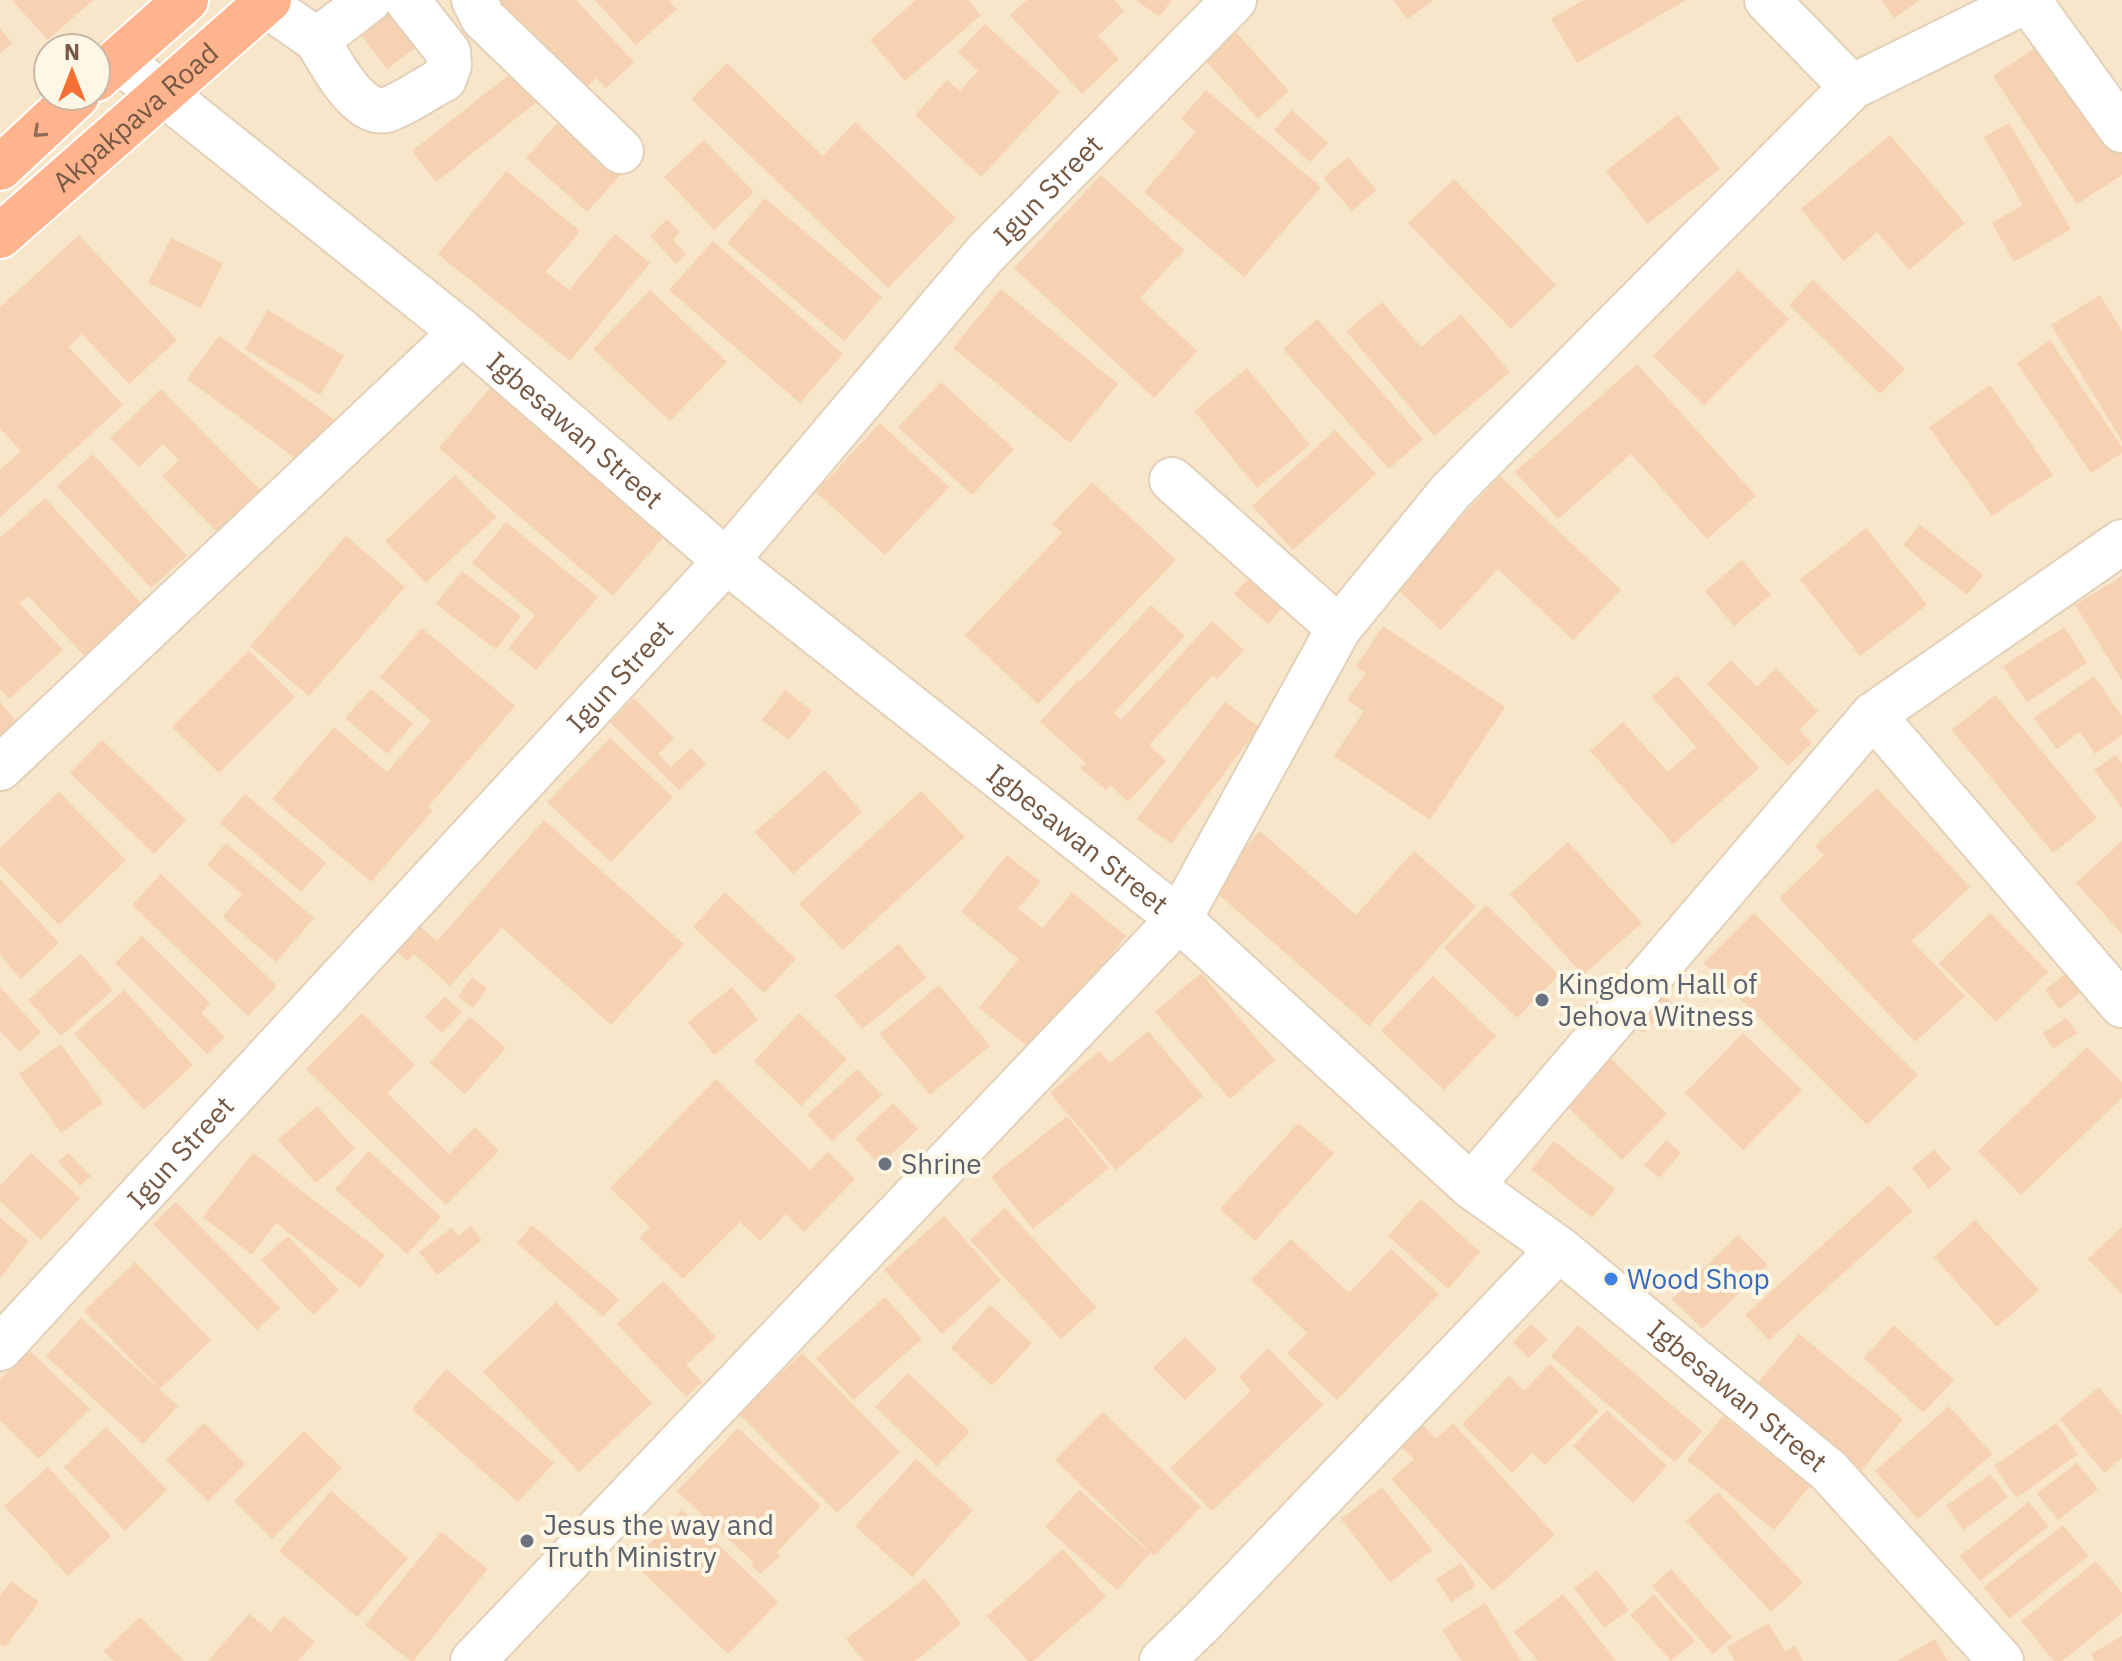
<svg xmlns="http://www.w3.org/2000/svg" width="2122" height="1661" font-family="'IBM Plex Sans',sans-serif">
  <style>
    .residential { fill: #f7e6ca; fill-rule: evenodd }
    .building { fill: #f6d2b2 }
    .lines { fill: none; stroke-linecap: round; stroke-linejoin: round }
    .minor-casing { stroke: #e3d0b8; stroke-width: 48 }
    .highway-casing { stroke: #fff; stroke-width: 48 }
    .minor { stroke: #fff; stroke-width: 44 }
    .highway { stroke: #ffb48d; stroke-width: 44 }
    .oneway { stroke: #916b53 }
    .worship-dot { fill: #6b7280; stroke: #fff7e5; stroke-width: 3 }
    .shop-dot { fill: #3f7fe0; stroke: #fff7e5; stroke-width: 3 }
    .labels { text-anchor: middle; stroke-width: 8; stroke-linejoin: round; paint-order: stroke }
    .street-label { font-size: 28px; fill: #765944; stroke: #fff7e5 }
    .worship-label { font-size: 28px; fill: #5b616d; stroke: #fff7e5; text-anchor: start }
    .shop-label { font-size: 28px; fill: #366cbe; stroke: #fff7e5; text-anchor: start }
  </style>
  <rect width="100%" height="100%" fill="#fef4dd"/>
  <!-- residential -->
  <path class="residential" d="M0 0H2122V1661H0ZM48 48H96V96H48Z"/>
  <!-- building -->
  <path class="building" d="M12 0H93L48 40Z
    M493 0H576L634 62 606 88 596 78 580 93Z
    M595 0H668L677 9 636 45Z
    M916 0H968L981 15 905 81 870 40Z
    M1027 0H1114L1124 11 1098 36 1119 59 1082 94 1010 15Z
    M1136 0H1172L1159 17Z
    M1393 0H1434L1407 19Z
    M1584 0H1686L1577 63 1551 19Z
    M1882 0H1920L1894 18Z
    M393 2 423 42 387 69 357 29Z
    M985 24 1060 92 981 177 915 115 947 80 960 91 978 71 958 52Z
    M0 28 12 43 0 54Z
    M1234 30 1289 91 1258 119 1203 58Z
    M2050 38 2122 147V175L2077 204 1993 76Z
    M727 63 823 156 855 122 956 218 888 288 691 99Z
    M514 71 538 101 436 182 412 151Z
    M1206 90 1321 187 1244 277 1144 192 1196 132 1181 119Z
    M1292 110 1328 143 1310 162 1274 130Z
    M1678 115 1720 169 1647 224 1606 171Z
    M563 117 624 171 587 212 526 158Z
    M2009 123 2071 229 2014 262 1992 223 2023 205 1984 137Z
    M1890 135 1965 223 1909 270 1877 232 1844 261 1801 209Z
    M704 140 754 192 714 230 664 177Z
    M1348 157 1376 190 1352 211 1323 178Z
    M506 171 580 231 546 272 569 290 615 234 650 263 570 361 438 254Z
    M1101 175 1184 250 1140 298 1197 351 1154 398 1014 268Z
    M1454 179 1556 285 1511 329 1408 223Z
    M765 198 882 297 844 341 727 243Z
    M667 219 680 232 673 240 686 254 676 264 650 236Z
    M79 235 177 340 129 384 82 334 69 347 123 405 0 517V470L21 451 0 428V307Z
    M171 238 223 263 201 308 148 283Z
    M713 241 843 354 800 403 669 290Z
    M1738 270 1789 319 1704 405 1653 356Z
    M1813 280 1905 369 1880 394 1789 305Z
    M1001 289 1118 384 1070 443 953 348Z
    M650 290 727 362 670 421 593 349Z
    M2100 295 2122 331V441L2051 325Z
    M1382 302 1421 347 1461 314 1510 372 1434 436 1346 331Z
    M268 310 344 356 320 395 245 349Z
    M1317 319 1423 439 1389 469 1283 349Z
    M219 336 335 420 302 463 187 379Z
    M2050 340 2122 447V453L2091 473 2017 363Z
    M1637 364 1756 496 1707 539 1631 454 1558 519 1515 472Z
    M1247 368 1310 445 1257 488 1194 411Z
    M941 382 1014 449 972 495 898 427Z
    M1990 385 2053 475 1992 516 1929 427Z
    M490 388 664 536 613 596 439 448Z
    M161 389 261 491 218 533 162 476 179 460 163 444 139 467 110 438Z
    M880 423 949 487 885 555 816 492Z
    M1335 430 1376 474 1293 550 1252 506Z
    M93 454 187 556 151 588 57 486Z
    M455 475 496 517 426 583 385 541Z
    M1500 476 1621 590 1573 640 1498 569 1441 630 1395 587Z
    M1092 482 1176 560 1038 704 965 635 1062 533 1052 524Z
    M45 498 151 614 94 666 28 596 19 603 63 650 9 699 0 689V570L2 568 0 566V538Z
    M506 522 598 597 536 670 509 648 535 615 472 563Z
    M1920 525 1983 575 1967 595 1903 545Z
    M1866 528 1927 605 1860 656 1800 579Z
    M346 536 405 587 309 696 250 646Z
    M1742 560 1771 595 1734 626 1705 591Z
    M462 571 521 616 496 650 436 604Z
    M1255 572 1288 601 1268 624 1234 594Z
    M2122 576V680L2075 605Z
    M1151 605 1185 636 1114 713 1121 720 1212 621 1244 650 1217 679 1213 675 1149 745 1166 761 1128 802 1110 785 1106 790 1080 768 1086 763 1040 722 1078 680 1080 682Z
    M1383 626 1505 707 1430 820 1334 756 1364 711 1347 700 1366 673 1356 667Z
    M2064 627 2087 663 2027 702 2003 666Z
    M422 628 515 706 428 807 432 811 371 882 272 799 334 727 387 772 431 721 380 677Z
    M249 651 295 697 219 773 172 727Z
    M1731 660 1757 687 1776 668 1818 711 1799 730 1812 743 1788 766 1707 684Z
    M1677 675 1759 768 1673 844 1590 751 1623 722 1668 772 1696 747 1652 697Z
    M2094 676 2122 716V735L2095 754 2080 732 2057 749 2034 718Z
    M371 689 413 724 387 754 345 718Z
    M785 690 812 711 789 740 762 720Z
    M1995 695 2097 818 2053 853 1952 730Z
    M634 698 674 738 658 754 671 767 691 748 706 764 679 790 610 722Z
    M0 702 25 731 0 751Z
    M1225 702 1259 727 1171 844 1137 819Z
    M610 738 673 797 611 862 547 802Z
    M102 740 186 820 154 854 70 773Z
    M2116 755 2122 763V808L2094 770Z
    M825 770 862 812 793 874 755 832Z
    M1877 788 1970 887 1912 941 1965 996 1915 1042 1779 898 1824 855 1815 846Z
    M921 791 965 837 843 950 799 904Z
    M59 792 126 860 59 925 0 865V848Z
    M245 794 326 863 301 892 220 823Z
    M544 820 684 944 611 1025 502 928 450 986 414 954 407 961 394 949 416 923 437 941Z
    M1260 831 1356 915 1414 851 1476 906 1369 1026 1210 887Z
    M2122 841V934L2076 883Z
    M1568 842 1642 923 1583 975 1510 894Z
    M226 843 314 918 276 962 223 917 242 894 207 865Z
    M1007 855 1040 882 1018 909 1043 928 1072 892 1126 936 1033 1051 979 1008 1019 959 961 912Z
    M161 874 277 986 248 1016 132 905Z
    M0 879 59 943 21 979 0 955Z
    M725 892 796 959 764 993 693 927Z
    M1486 905 1559 975 1517 1018 1444 948Z
    M1754 913 1918 1075 1867 1125 1704 963Z
    M1990 913 2048 972 1996 1022 1939 963Z
    M142 936 210 1003 201 1013 225 1037 207 1054 115 963Z
    M899 944 926 978 862 1029 835 995Z
    M81 954 113 990 61 1036 28 1000Z
    M2073 968 2087 987 2059 1009 2045 990Z
    M1201 973 1275 1060 1230 1099 1155 1012Z
    M1433 976 1496 1036 1444 1090 1381 1031Z
    M472 977 487 988 473 1008 458 997Z
    M939 985 990 1046 930 1095 880 1034Z
    M0 987 41 1032 20 1052 0 1031Z
    M732 987 758 1020 714 1055 688 1022Z
    M124 990 193 1065 144 1110 74 1034Z
    M1660 991 1673 1004 1643 1033 1631 1021Z
    M445 997 462 1012 442 1033 425 1017Z
    M362 1013 415 1065 387 1093 449 1154 475 1127 499 1151 446 1205 306 1069Z
    M799 1013 847 1059 801 1106 754 1061Z
    M470 1017 506 1048 465 1094 430 1063Z
    M2066 1018 2077 1033 2053 1049 2043 1033Z
    M1148 1031 1203 1096 1116 1170 1050 1093 1099 1051 1110 1063Z
    M1743 1033 1802 1090 1743 1150 1685 1093Z
    M61 1044 103 1103 61 1133 19 1074Z
    M2087 1047 2122 1082V1098L2021 1195 1978 1151Z
    M1601 1049 1667 1114 1622 1160 1556 1096Z
    M857 1069 882 1095 832 1141 807 1115Z
    M716 1079 810 1170 828 1152 855 1179 804 1232 786 1214 760 1241 740 1222 683 1279 640 1238 650 1227 610 1188Z
    M893 1103 918 1129 880 1165 855 1139Z
    M317 1106 355 1149 316 1183 278 1140Z
    M1067 1116 1109 1168 1033 1229 991 1177Z
    M1298 1123 1334 1153 1255 1241 1220 1209Z
    M1666 1140 1681 1153 1659 1178 1644 1165Z
    M1554 1141 1615 1189 1592 1218 1531 1169Z
    M1934 1150 1951 1169 1929 1189 1912 1168Z
    M369 1151 441 1217 407 1254 335 1189Z
    M31 1153 80 1198 41 1240 0 1201V1186Z
    M68 1153 91 1176 80 1186 58 1162Z
    M253 1153 385 1255 360 1288 276 1223 252 1255 203 1217Z
    M1889 1185 1912 1211 1769 1340 1745 1315Z
    M1421 1199 1480 1252 1448 1289 1388 1236Z
    M176 1202 280 1308 257 1330 153 1224Z
    M1005 1208 1096 1307 1061 1339 970 1240Z
    M944 1216 1001 1280 942 1334 884 1270Z
    M0 1218 29 1241 0 1278Z
    M1975 1220 2039 1290 1997 1327 1934 1257Z
    M532 1225 619 1299 603 1317 517 1243Z
    M471 1226 482 1240 437 1275 419 1252 452 1227 458 1236Z
    M2122 1227V1294L2088 1259Z
    M1738 1235 1768 1265 1702 1329 1672 1299Z
    M288 1236 339 1290 313 1315 261 1260Z
    M1291 1239 1349 1293 1391 1249 1439 1294 1337 1400 1287 1353 1307 1333 1251 1280Z
    M135 1262 211 1340 160 1389 84 1311Z
    M663 1281 716 1337 686 1365 702 1382 686 1397 617 1324Z
    M885 1297 922 1339 853 1400 816 1358Z
    M556 1302 652 1403 579 1472 483 1372Z
    M990 1305 1032 1343 992 1386 951 1348Z
    M81 1318 178 1406 143 1444 46 1356Z
    M1531 1324 1547 1339 1529 1358 1513 1342Z
    M1578 1325 1702 1431 1675 1462 1551 1356Z
    M1894 1325 1954 1380 1923 1413 1864 1358Z
    M1799 1334 1903 1419 1860 1472 1756 1385Z
    M1185 1337 1217 1369 1185 1400 1153 1368Z
    M1268 1348 1323 1405 1212 1511 1170 1468 1251 1391 1239 1377Z
    M29 1350 90 1409 39 1459 0 1420V1380Z
    M802 1353 900 1452 837 1513 739 1414Z
    M1550 1364 1599 1411 1545 1465 1532 1453 1512 1473 1462 1424 1509 1376 1524 1391Z
    M446 1369 554 1463 518 1502 412 1409Z
    M908 1373 970 1432 937 1466 875 1407Z
    M2099 1387 2122 1415V1458L2104 1473 2060 1419Z
    M1949 1406 1992 1454 1918 1519 1875 1471Z
    M1607 1410 1667 1466 1633 1503 1573 1446Z
    M1103 1412 1201 1507 1154 1556 1055 1460Z
    M1723 1416 1810 1486 1774 1530 1687 1460Z
    M204 1423 245 1464 208 1501 166 1460Z
    M1453 1423 1555 1535 1493 1591 1391 1479 1414 1459 1399 1445 1422 1424 1436 1439Z
    M2056 1423 2078 1454 2016 1498 1994 1466Z
    M106 1427 167 1490 125 1531 64 1467Z
    M738 1428 821 1506 777 1552 780 1556 760 1574 751 1565 753 1562 677 1491Z
    M304 1431 342 1468 272 1539 234 1501Z
    M916 1459 973 1510 912 1577 855 1526Z
    M2077 1463 2098 1489 2058 1520 2037 1493Z
    M48 1467 111 1536 68 1576 4 1506Z
    M1990 1474 2008 1497 1963 1530 1946 1506Z
    M1382 1487 1432 1550 1390 1582 1341 1519Z
    M1079 1490 1150 1553 1117 1590 1045 1527Z
    M331 1491 408 1558 357 1617 279 1551Z
    M1718 1492 1803 1583 1771 1612 1686 1521Z
    M2029 1502 2048 1526 1980 1581 1960 1556Z
    M682 1510 778 1602 728 1654 632 1562Z
    M2063 1525 2088 1556 2009 1619 1984 1587Z
    M441 1532 488 1569 413 1661H411L365 1625Z
    M1063 1549 1106 1597 1033 1661H1028L987 1616Z
    M2096 1561 2122 1593V1613L2062 1661H2054L2021 1621Z
    M1461 1563 1476 1586 1451 1602 1436 1579Z
    M1671 1569 1732 1637 1713 1654 1652 1586Z
    M1597 1570 1629 1610 1604 1628 1574 1588Z
    M925 1578 961 1624 915 1661H864L846 1639Z
    M11 1581 39 1602 5 1647 0 1644V1596Z
    M1563 1594 1616 1661H1538L1514 1632Z
    M1654 1595 1695 1641 1671 1661 1630 1615Z
    M1485 1603 1521 1661H1462L1442 1630Z
    M249 1614 271 1632 284 1616 315 1642 298 1661H208Z
    M140 1617 184 1661H114L104 1651Z
    M1768 1623 1785 1651 1795 1646 1803 1661H1735L1727 1647Z
    M2122 1636V1661H2095L2091 1654Z
    M1935 1639 1948 1661H1897Z"/>
  <g class="lines">
    <defs>
      <g id="minor">
        <path d="M474 0 483 18 621 151"/>
        <path d="M1767 0 1852 87"/>
        <path d="M2028 0 2122 130"/>
        <path d="M265 4 317 40 369 0"/>
        <path d="M317 40C330 61 359 120 389 109 408 102 426 88 444 79L449 65 448 52 407 0"/>
        <path id="s1" d="M116 60 163 93 462 332 726 561 1179 919 1471 1186 1559 1249 1829 1471 2001 1661"/>
        <path d="M1172 480 1339 628"/>
        <path d="M1873 715 2122 1005"/>
        <path d="M0 768 462 332"/>
        <path d="M1471 1186 1873 715 2122 542"/>
        <path id="s2" d="M0 1348 726 561 985 254 1234 0"/>
        <path d="M473 1661 1179 919 1339 628 1451 491 1852 87 2028 0"/>
        <path d="M1162 1661 1203 1621 1559 1249"/>
      </g>
      <g id="highway">
        <path d="M96 79 186 0"/>
        <path d="M0 168 77 96"/>
        <path id="s3" d="M0 236 269 0"/>
      </g>
    </defs>
    <!-- minor casing -->
    <use href="#minor" class="minor-casing"/>
    <!-- highway casing -->
    <use href="#highway" class="highway-casing"/>
    <!-- minor -->
    <use href="#minor" class="minor"/>
    <!-- highway -->
    <use href="#highway" class="highway"/>
  </g>
  <!-- one-way arrows -->
  <defs><path id="oneway-chevron" d="M-2-3.5L2.5 0L-2 3.5" fill="none" stroke-width="1.6" stroke-linecap="round" stroke-linejoin="round" transform="scale(2)"/></defs>
  <use class="oneway" href="#oneway-chevron" transform="translate(39 132) rotate(137)"/>
  <!-- markers -->
  <g class="worship-dot">
    <circle cx="1542" cy="1000" r="8"/>
    <circle cx="885" cy="1164" r="8"/>
    <circle cx="527" cy="1541" r="8"/>
  </g>
  <circle class="shop-dot" cx="1611" cy="1279" r="8"/>
  <g class="labels">
    <!-- street labels -->
    <g class="street-label">
      <text dy="10" stroke="none"><textPath href="#s3" startOffset="180">Akpakpava Road</textPath></text>
      <text dy="10" stroke="none"><textPath href="#s2" startOffset="1562">Igun Street</textPath></text>
      <text dy="10" stroke="none"><textPath href="#s1" startOffset="590">Igbesawan Street</textPath></text>
      <text dy="10" stroke="none"><textPath href="#s2" startOffset="914">Igun Street</textPath></text>
      <text dy="10" stroke="none"><textPath href="#s1" startOffset="1238">Igbesawan Street</textPath></text>
      <text dy="10" stroke="none"><textPath href="#s2" startOffset="266">Igun Street</textPath></text>
      <text dy="10" stroke="none"><textPath href="#s1" startOffset="2102">Igbesawan Street</textPath></text>
    </g>
    <!-- worship labels -->
    <g class="worship-label">
      <text x="1558" y="994">Kingdom Hall of<tspan x="1558" dy="32">Jehova Witness</tspan></text>
      <text x="901" y="1174">Shrine</text>
      <text x="543" y="1535">Jesus the way and<tspan x="543" dy="32">Truth Ministry</tspan></text>
    </g>
    <!-- shop labels -->
    <g class="shop-label">
      <text x="1627" y="1289">Wood Shop</text>
    </g>
  </g>
  <!-- north arrow -->
  <g transform="translate(72 72)"><circle r="38" fill="#fff7e5" stroke="#c8b8a5" stroke-width="2"/>
  <path d="M0-6L14 30L0 20L-14 30Z" fill="#f56f35"/>
  <text y="-12" font-size="22" font-weight="bold" text-anchor="middle" fill="#765944">N</text>
  </g>
</svg>
